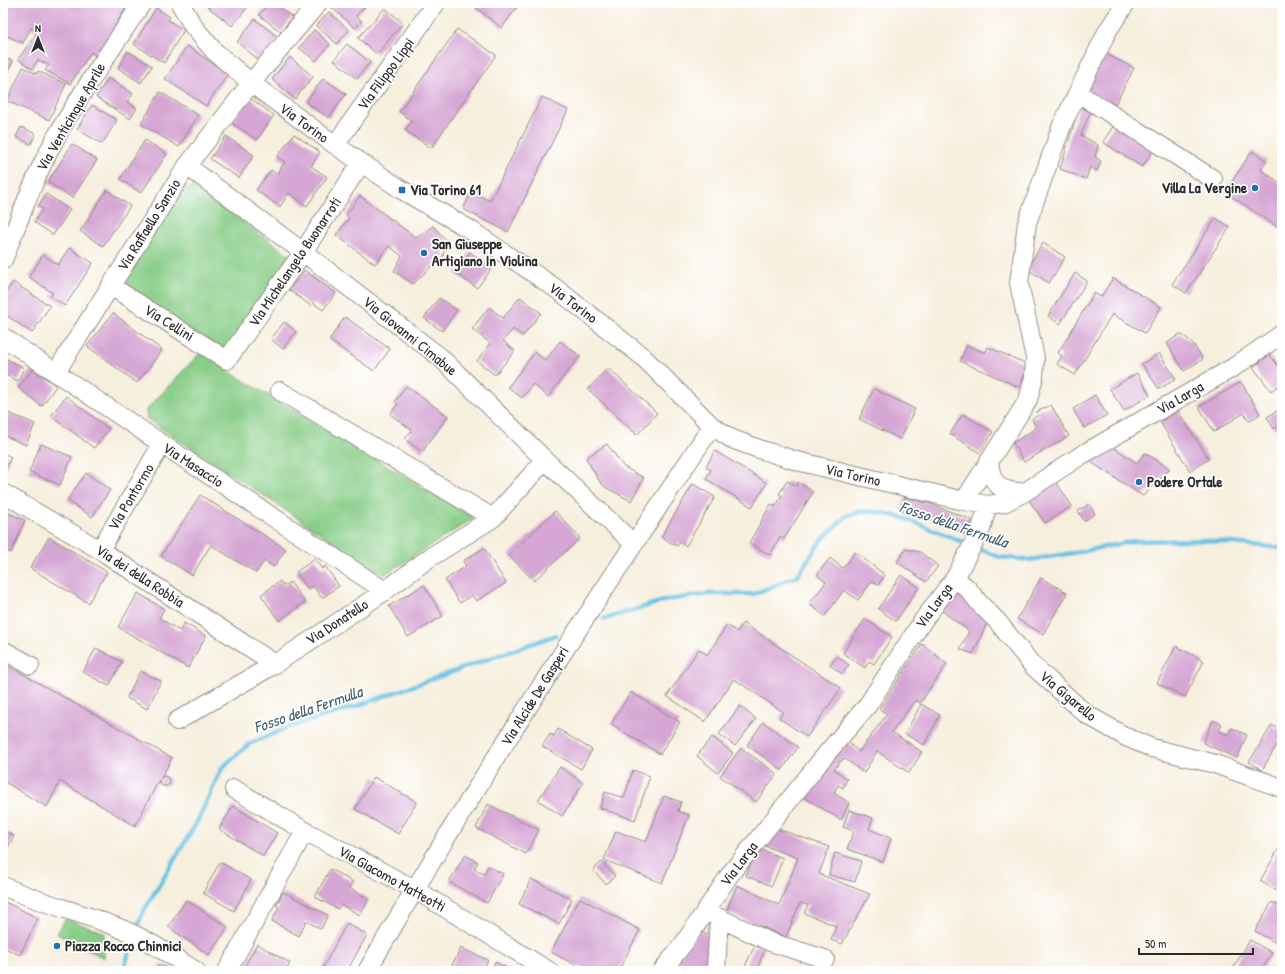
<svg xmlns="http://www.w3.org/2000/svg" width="1285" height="974" font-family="'Patrick Hand',sans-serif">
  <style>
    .green { fill: #88cd87; stroke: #5a7c59 }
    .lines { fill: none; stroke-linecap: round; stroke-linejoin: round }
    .stream { stroke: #66c1e4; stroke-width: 4.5 }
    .building { fill: #d6a6d4 }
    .minor-casing { stroke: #918d84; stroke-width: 20 }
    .minor { stroke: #fff; stroke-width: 18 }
    .poi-dot { fill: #1f6fb2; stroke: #fff; stroke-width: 1.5 }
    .labels { text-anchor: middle; stroke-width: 3.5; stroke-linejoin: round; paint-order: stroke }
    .street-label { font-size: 15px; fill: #2b2b2b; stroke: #fff }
    .poi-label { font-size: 15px; font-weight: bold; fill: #2b2b2b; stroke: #fff; text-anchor: start }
    .water-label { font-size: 16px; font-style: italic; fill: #40606c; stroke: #fff }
  </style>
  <rect width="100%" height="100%" fill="#fff"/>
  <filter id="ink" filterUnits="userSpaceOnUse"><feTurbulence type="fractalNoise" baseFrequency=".025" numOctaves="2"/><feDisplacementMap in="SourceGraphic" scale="8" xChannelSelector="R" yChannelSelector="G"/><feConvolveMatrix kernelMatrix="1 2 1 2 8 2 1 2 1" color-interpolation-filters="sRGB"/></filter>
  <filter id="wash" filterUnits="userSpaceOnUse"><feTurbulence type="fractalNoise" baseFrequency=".012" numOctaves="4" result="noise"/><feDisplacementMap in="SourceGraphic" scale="16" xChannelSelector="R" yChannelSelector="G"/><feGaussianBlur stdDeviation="0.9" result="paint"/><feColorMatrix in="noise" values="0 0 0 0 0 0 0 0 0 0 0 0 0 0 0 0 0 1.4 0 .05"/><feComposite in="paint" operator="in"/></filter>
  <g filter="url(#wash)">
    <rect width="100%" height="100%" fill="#f7efde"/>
    <!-- green -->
    <path class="green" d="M185 185 191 189 193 186 292 257 226 354 119 284Z
      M201 352 228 371 474 518 384 575 147 419 146 410Z
      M65 919 104 932V958L57 934Z"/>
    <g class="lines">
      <!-- stream -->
      <path class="stream" d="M975 547 999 557 1029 560 1080 552 1134 541 1203 540 1282 548
        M604 619 667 600 708 594H754L797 576 820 542 846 516 863 511 883 513 901 517 968 544
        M136 931 142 914 198 820 222 768 249 744 289 727 354 707 556 635
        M123 971 134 938"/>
    </g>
    <g id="blocks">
      <!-- building -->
      <path class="building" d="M3 3H129L96 57 91 52 70 84 45 70 49 65 38 60 32 69 18 59 38 31 31 28 23 43 3 34Z
        M210 3H251L232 26 207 6Z
        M269 3H274L292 17 281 32 259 15Z
        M293 3H305L300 9Z
        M335 3H368L356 16 362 21 355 28 331 7Z
        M480 3H520L502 28 476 8Z
        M156 8 170 17 168 20 184 30 164 63 134 44Z
        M385 8 403 23 377 54 358 38Z
        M329 12 349 30 337 44 316 26Z
        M255 19 279 38 260 61 237 42Z
        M457 29 496 55 431 148 405 130 412 121 399 112Z
        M314 30 330 44 316 61 299 48Z
        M347 44 370 62 357 79 334 60Z
        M187 46 228 74 206 106 165 79Z
        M128 51 152 66 141 83 118 68Z
        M1102 52 1134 68 1115 105 1083 89Z
        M3 57 13 61 6 77 3 75Z
        M290 57 313 77 295 99 272 79Z
        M23 67 37 74 38 71 66 84 49 120 7 101Z
        M108 78 133 94 127 102 137 108 130 119 96 97Z
        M323 78 346 94 329 118 306 102Z
        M160 92 198 115 179 147 141 124Z
        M542 97 568 110 508 232 463 209 472 192 490 201Z
        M250 98 274 115 257 140 232 123Z
        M1082 98 1093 105 1081 135 1098 145 1095 157 1101 161 1097 171 1090 167 1086 179 1060 169Z
        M92 105 117 120 102 144 77 129Z
        M1116 122 1155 148 1142 167 1103 142Z
        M21 127 36 134 31 144 16 137Z
        M294 134 320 152 311 166 327 177 307 206 289 193 280 207 256 190 271 170 277 174 285 162 277 157Z
        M226 136 254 155 239 178 210 159Z
        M145 140 167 154 141 193 120 179Z
        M72 144 97 160 72 198 48 182Z
        M1252 151 1267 161 1261 170 1282 184V230L1225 192Z
        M107 190 130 206 103 246 80 231Z
        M46 194 70 210 53 235 34 222 43 209 38 206Z
        M360 196 416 238 433 226 447 241 444 250 442 262 437 261 413 284 394 271 402 256 389 246 375 264 336 235 349 218 346 215Z
        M1216 218 1230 227 1186 293 1172 284Z
        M1043 243 1065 257 1049 283 1027 269Z
        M69 248 93 263 65 306 50 296 53 293 29 277 43 255 58 265Z
        M470 252 492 268 477 288 455 273Z
        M304 270 336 293 323 310 313 303 311 306 289 290Z
        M1075 273 1087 281 1060 324 1048 316Z
        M1113 278 1161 307 1145 333 1112 314 1075 375 1057 364 1062 356 1058 353 1094 293 1101 297Z
        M13 282 50 306 32 333 3 313V297Z
        M520 297 541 313 523 336 513 329 503 341 515 351 495 375 477 361 490 343 472 329 489 307 503 318Z
        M439 298 457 310 442 331 424 318Z
        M113 313 162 350 137 383 87 346Z
        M345 317 390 349 374 371 329 340Z
        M284 322 296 332 283 349 271 339Z
        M1180 334 1191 341 1203 359 1184 371 1167 343Z
        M560 341 580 356 548 397 533 384 522 398 508 387 535 352 545 361Z
        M967 345 985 353 988 347 1029 365 1019 387 960 361Z
        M1159 353 1176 379 1159 389 1142 364Z
        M1270 355 1282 371V383L1271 391 1253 367Z
        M3 357 24 368 18 381 3 374Z
        M608 368 657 413 637 435 588 389Z
        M33 369 56 386 42 406 18 388Z
        M1137 373 1150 395 1124 411 1110 389Z
        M1241 382 1260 414 1249 421 1244 413 1214 432 1199 407Z
        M406 386 448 416 422 452 405 439 412 430 390 414 398 404 395 402Z
        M874 389 915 409 900 439 859 419Z
        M1095 395 1107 415 1084 428 1073 409Z
        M66 396 109 429 94 448 51 416Z
        M1051 405 1069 436 1024 462 1013 443 1036 428 1032 419 1039 415 1036 412Z
        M1282 408V424L1274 429 1267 417Z
        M1178 411 1209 459 1190 471 1160 422Z
        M6 412 35 424 26 445 3 435V419Z
        M963 414 993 432 980 453 950 434Z
        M41 444 72 457 60 485 29 472Z
        M607 444 624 467 644 478 631 501 605 487 600 482 586 458Z
        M1108 444 1137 463 1145 453 1170 469 1143 496 1086 459Z
        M715 451 767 483 752 507 706 479 711 470 706 467Z
        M3 453 11 457 3 475Z
        M86 473 110 490 92 517 67 500Z
        M787 481 797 486 798 482 813 492 784 539 780 537 770 555 749 543 771 504 775 507 782 496 779 494Z
        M1056 482 1072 506 1045 523 1029 500Z
        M693 484 715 497 686 546 680 542 677 546 661 537Z
        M200 495 286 549 274 567 264 561 256 573 211 545 192 575 161 556Z
        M905 497 928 503 972 520 965 534 924 517 901 510Z
        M1089 504 1095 514 1084 521 1078 511Z
        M3 511 25 520 11 553 3 549Z
        M555 511 580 538 534 581 509 555Z
        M49 537 107 572 88 603 30 568Z
        M484 548 506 583 476 601 472 595 460 603 445 580 466 566 463 561Z
        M906 549 920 552 938 566 926 582 897 562Z
        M855 552 885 575 878 585 872 581 858 600 844 590 825 616 809 604 826 582 817 575 830 558 843 568Z
        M315 559 322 569 325 566 339 586 322 598 313 586 308 589 296 572Z
        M901 575 919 587 896 621 878 609Z
        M1041 578 1067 593 1043 634 1017 619Z
        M280 581 284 586 290 582 305 602 279 621 261 595Z
        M424 585 443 616 408 637 389 606Z
        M949 586 972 602 988 621 973 654 960 649 969 631 938 608Z
        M138 593 164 609 159 618 180 631 184 623 206 636 188 668 118 627Z
        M865 619 892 637 874 664 869 661 865 668 843 653Z
        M743 623 841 688 807 737 779 718 783 712 734 679 705 722 667 696 699 649 707 655 727 625 737 632Z
        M922 644 947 664 920 703 915 700 892 732 922 752 909 773 877 751 864 773 844 758 834 769 847 779 843 788 838 785 834 793 849 803 841 820 797 793 842 737 859 752 887 714 879 709Z
        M1176 646 1204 661 1185 697 1157 683Z
        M96 648 122 662 109 686 83 672Z
        M837 656 849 665 842 674 830 665Z
        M3 663 172 758 161 778 164 776 167 777 170 780V783L167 786H163L160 784 159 780 135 826 60 781 47 807 3 781Z
        M140 671 161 681 147 709 127 698Z
        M631 692 680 722 660 754 611 724Z
        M921 704 940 715 924 745 905 734Z
        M740 706 756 719 735 746 719 734Z
        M1213 720 1222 724 1219 731 1228 735 1232 728 1247 735 1237 758 1203 743Z
        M763 722 798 747 782 770 747 745Z
        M1272 725 1282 731V736L1262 770 1249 762Z
        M558 729 592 750 581 769 542 746 550 734 554 736Z
        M712 737 733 753 718 773 697 756Z
        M741 748 777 774 756 802 720 776Z
        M560 767 583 783 562 816 538 800Z
        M633 770 650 776 635 820 600 808 605 792 624 798Z
        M374 777 417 802 398 834 355 809Z
        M664 796 681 802 678 811 689 815 662 883 604 860 616 831 646 842Z
        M488 804 539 830 526 854 476 828Z
        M233 806 277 833 263 856 219 829Z
        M849 810 873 818 869 829 891 838 883 862 847 849 854 831 843 827Z
        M772 827 829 847 819 874 870 894 842 944 831 940 836 926 804 913 808 905 800 903 786 937 726 912 737 885 779 905 798 858 765 846Z
        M3 830 14 836 5 853 3 852Z
        M1282 843V894L1260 881Z
        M757 848 783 858 772 886 746 876Z
        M835 853 861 861 855 882 829 875Z
        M465 855 478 862 474 869 484 874 488 866 503 874 487 903 449 882Z
        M220 862 251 880 234 911 203 893Z
        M602 862 615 876 606 884 593 870Z
        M330 869 353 882 349 888 369 899 360 915 341 905 338 909 315 897Z
        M531 879 572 899 559 924 519 904Z
        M283 892 328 915 321 929 306 921 299 936 272 921 279 907 276 905Z
        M580 898 640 930 618 971H587L551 952Z
        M186 900 228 927 209 955 168 927Z
        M3 901 38 918 20 955 3 947Z
        M1272 902 1282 908V934L1276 943 1255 931Z
        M347 923 367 935 347 971H321Z
        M700 931 710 937 708 971H669Z
        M1250 940 1272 953 1261 971H1234L1232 970Z
        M257 944 290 963 286 971H242Z
        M755 945 765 949 756 971H743Z
        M461 948 488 960 483 971H449Z
        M495 962 512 971H491Z
        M159 964 174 971H157Z"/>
    </g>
  </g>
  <g filter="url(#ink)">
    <use href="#blocks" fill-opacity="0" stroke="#918d84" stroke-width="1"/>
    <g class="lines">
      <defs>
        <path id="minor" d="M180 3 193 26 214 51 251 83 335 145 402 190 469 229 558 290 643 357 712 426 732 439 759 449 797 461 964 501 988 505 1004 503 1025 492 1080 456 1234 367 1282 334
          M1078 93 1213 179
          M335 145 436 3
          M187 166 303 252 440 357 545 460 634 544
          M3 260C19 220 34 178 55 139 81 92 112 48 142 3
          M111 286 227 360 303 252 361 163
          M3 337 162 444 385 591
          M56 372 187 166 251 83 318 3
          M280 391 493 518
          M989 461C991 485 1001 493 1025 492
          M3 493 100 550 275 664
          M964 501 1028 400 1034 377 1035 358 1019 283 1027 223 1062 125 1108 30 1126 3
          M100 550 162 444
          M955 578 968 589 980 604 998 622 1033 666 1086 714 1126 737 1152 748 1215 764 1282 788
          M3 650 30 665
          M177 721 275 664 385 591 429 558 493 518 545 460
          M234 789 305 831 414 889 549 971
          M3 886C42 904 84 913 124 930 149 940 173 957 196 971
          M705 911 770 942 825 959
          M227 971 305 831
          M367 971C474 785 593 605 712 426
          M662 971 684 943 731 873 827 753 867 706 924 619 955 578 981 529 988 505
          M716 971 719 918"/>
      </defs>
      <!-- minor casing -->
      <use href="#minor" class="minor-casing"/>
      <!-- minor -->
      <use href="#minor" class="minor"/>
    </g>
  </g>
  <!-- markers -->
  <g class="poi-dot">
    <circle cx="1255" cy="188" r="4"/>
    <rect x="398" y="186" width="8" height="8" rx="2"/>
    <circle cx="424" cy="253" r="4"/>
    <circle cx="1139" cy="482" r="4"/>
    <circle cx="57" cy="946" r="4"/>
  </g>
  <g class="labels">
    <!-- street labels -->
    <g class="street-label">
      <text transform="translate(386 74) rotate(-54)" y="5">Via Filippo Lippi</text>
      <text transform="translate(71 117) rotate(-60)" y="5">Via Venticinque Aprile</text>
      <text transform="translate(304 123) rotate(36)" y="5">Via Torino</text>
      <text transform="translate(149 225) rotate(-58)" y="5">Via Raffaello Sanzio</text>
      <text transform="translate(295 262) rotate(-56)" y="5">Via Michelangelo Buonarroti</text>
      <text transform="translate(573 303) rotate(37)" y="5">Via Torino</text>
      <text transform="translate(169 323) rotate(32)" y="5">Via Cellini</text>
      <text transform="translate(410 336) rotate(39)" y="5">Via Giovanni Cimabue</text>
      <text transform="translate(1180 398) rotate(-30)" y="5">Via Larga</text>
      <text transform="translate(193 465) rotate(33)" y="5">Via Masaccio</text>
      <text transform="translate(853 475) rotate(13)" y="5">Via Torino</text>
      <text transform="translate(131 497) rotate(-59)" y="5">Via Pontormo</text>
      <text transform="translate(140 576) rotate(33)" y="5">Via dei della Robbia</text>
      <text transform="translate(934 606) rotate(-54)" y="5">Via Larga</text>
      <text transform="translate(337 622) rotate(-33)" y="5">Via Donatello</text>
      <text transform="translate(535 696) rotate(-58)" y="5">Via Alcide De Gasperi</text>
      <text transform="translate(1068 696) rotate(40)" y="5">Via Gigarello</text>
      <text transform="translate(739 864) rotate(-53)" y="5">Via Larga</text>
      <text transform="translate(392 879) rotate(29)" y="5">Via Giacomo Matteotti</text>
    </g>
    <!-- poi labels -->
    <g class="poi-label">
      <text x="1247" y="193" text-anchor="end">Villa La Vergine</text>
      <text x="410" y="195">Via Torino 61</text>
      <text x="432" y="249">San Giuseppe<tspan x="432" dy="17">Artigiano In Violina</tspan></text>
      <text x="1147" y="487">Podere Ortale</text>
      <text x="65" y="951">Piazza Rocco Chinnici</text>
    </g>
    <!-- water labels -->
    <g class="water-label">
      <text transform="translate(954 524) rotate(19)" y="6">Fosso della Fermulla</text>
      <text transform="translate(308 709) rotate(-19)" y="6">Fosso della Fermulla</text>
    </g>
  </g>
  <!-- margin -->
  <rect width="1285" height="974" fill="none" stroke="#fff" stroke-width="16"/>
  <!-- north arrow -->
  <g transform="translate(38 38)" stroke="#ffffff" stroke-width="3" paint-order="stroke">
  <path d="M0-3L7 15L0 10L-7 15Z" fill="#2b2b2b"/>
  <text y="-6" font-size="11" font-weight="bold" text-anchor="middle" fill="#2b2b2b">N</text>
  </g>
  <!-- scale -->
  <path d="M1139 948v6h114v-6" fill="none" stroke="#2b2b2b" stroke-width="2"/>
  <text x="1145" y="948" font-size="12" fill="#2b2b2b" stroke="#ffffff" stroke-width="3" paint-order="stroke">50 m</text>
</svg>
